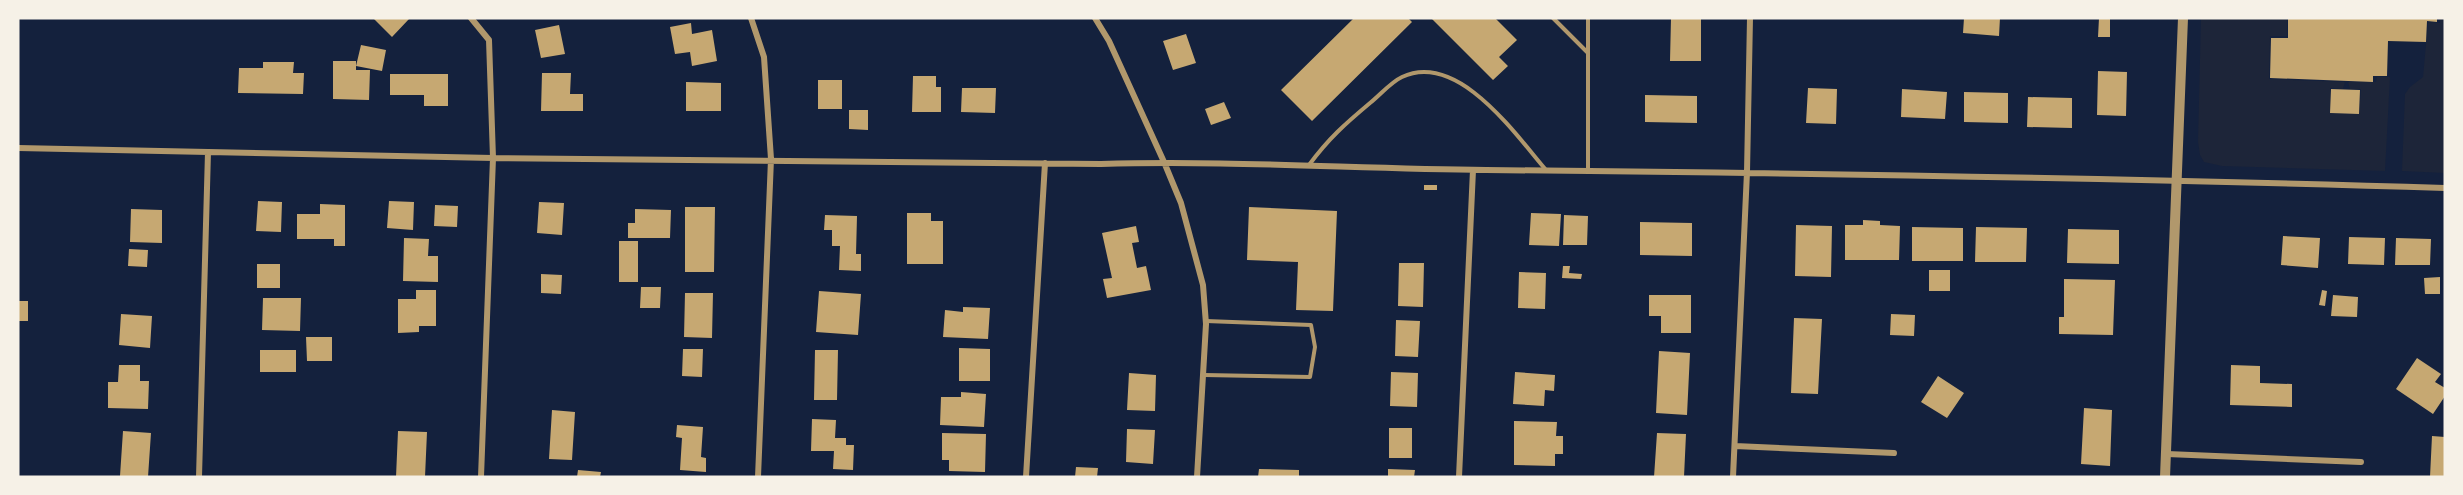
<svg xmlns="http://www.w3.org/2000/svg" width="2463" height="495" font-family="Lato,sans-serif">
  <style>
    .green { fill: #1d2539 }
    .building { fill: #c6a872 }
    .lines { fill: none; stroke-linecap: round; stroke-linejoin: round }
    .service { stroke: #b1986c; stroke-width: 4 }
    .minor { stroke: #b1986c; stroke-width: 6 }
    .tertiary { stroke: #b1986c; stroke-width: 10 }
  </style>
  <rect width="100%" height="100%" fill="#14213d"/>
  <!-- green -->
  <path class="green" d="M2201 18H2287V36H2270L2269 79 2345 82 2343 89 2330 88V113L2359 114 2361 89H2350L2348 82H2376L2377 77H2390L2385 171 2222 166 2204 162 2200 155 2198 142Z
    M2440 18H2445V173L2402 171 2405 94 2410 87 2423 77 2428 22 2440 23Z"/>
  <!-- building -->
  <path class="building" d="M373 18H408L409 19 392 37Z
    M1354 18H1408L1412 22 1312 121 1281 90Z
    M1431 18H1495L1517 40 1499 57 1508 66 1493 80Z
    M1671 18H1701V61H1670Z
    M1964 18H2000L1999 36 1963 33Z
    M2099 18H2110V37H2098Z
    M2288 18H2437V22L2427 21 2426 42 2388 41 2387 76H2373V82L2270 78 2271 38H2288Z
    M691 23 692 34 712 30 717 61 692 66 690 52 675 54 670 27Z
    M559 25 565 54 541 58 535 30Z
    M1186 34 1196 63 1173 70 1163 41Z
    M361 45 386 50 382 71 356 66Z
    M333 61H356V70H370L369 100 333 99Z
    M263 62H294L293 73H304L303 94 238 93 239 68H263Z
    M2098 71 2127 72 2126 116 2097 115Z
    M542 73H571L570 94H583V111H541Z
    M390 74H448V106H424V95H390Z
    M913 76H936V87H941V112H912Z
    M818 80H842V109H818Z
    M686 82 721 83V111H686Z
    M962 88H996L995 113 961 112Z
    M1808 88 1837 89 1836 124 1806 123Z
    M1902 89 1947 92 1945 119 1901 117Z
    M2331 89 2360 90 2359 114 2330 113Z
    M1964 92 2008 93V123L1964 122Z
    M1645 95 1697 96V123L1645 122Z
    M2028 97 2072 98V128L2027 127Z
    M1224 102 1231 118 1211 125 1205 109Z
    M849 110H868V130L849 129Z
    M1424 185H1437V190H1424Z
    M258 201 282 202 281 232 256 231Z
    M389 201 414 202 413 230 387 228Z
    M539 202 564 203 562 235 537 233Z
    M320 204 345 205V246H334V239H297V214H320Z
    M435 205 458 206 457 227 434 226Z
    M685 207H715L714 272H685Z
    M1249 207 1337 211 1333 311 1296 310 1298 262 1247 260Z
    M131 209 162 210V243L130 242Z
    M635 209 671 210 670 238H628V223H635Z
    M907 213H931V221H943V264H907Z
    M1531 213 1561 214 1559 246 1529 245Z
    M825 215 857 216 856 254H861V271L839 270 840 246H832V230H824Z
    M1564 215 1588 216 1587 245H1563Z
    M1863 220 1880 221V225L1900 226 1899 260H1845V225H1863Z
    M1640 222 1692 223V256L1640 255Z
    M1796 225 1832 226 1831 277 1795 276Z
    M1136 226 1139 242 1132 243 1137 268 1146 266 1151 290 1107 298 1103 279 1112 278 1102 233Z
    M1912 227 1963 228V261H1912Z
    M1976 227 2027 228 2026 262H1975Z
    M2068 229 2119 230V264L2067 263Z
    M2283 236 2320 238 2318 268 2281 265Z
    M2349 237 2385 238 2384 265 2348 264Z
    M404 238 429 239 428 256H438V282L403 281Z
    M2396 238 2431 239 2430 265H2395Z
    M619 241H638V282H619Z
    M129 249 148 250 147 267 128 266Z
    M1399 263H1424L1423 307 1398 306Z
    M257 264H280V288H257Z
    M1563 266H1570L1569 273 1582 274 1581 279 1562 278Z
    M1929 270H1950V291H1929Z
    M1519 272 1546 273 1545 309 1518 308Z
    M541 274 562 275 561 294 541 293Z
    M2440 277V294H2425L2424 278Z
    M2064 279 2115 280 2113 335 2059 334V317H2064Z
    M641 287H661L660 308H640Z
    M416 290H436V326H419V332L398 333V299H416Z
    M2322 290 2327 291 2325 306 2319 305Z
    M819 291 861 294 858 335 816 332Z
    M685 293H713L712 338 684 337Z
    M1649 295H1691V333H1661V316H1649Z
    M2333 295 2358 297 2357 317 2331 316Z
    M263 298H301L300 331 262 330Z
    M18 301H28V321H18Z
    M963 307 990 308 988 339 943 337 945 310 963 312Z
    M121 314 152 316 150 348 119 345Z
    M1891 314 1915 315 1914 336 1890 335Z
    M1794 318 1822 319 1818 394 1791 393Z
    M1396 320 1420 321 1418 357 1395 356Z
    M306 337H332V361H307Z
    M959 348 990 349V381H959Z
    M683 349H703L702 377 682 376Z
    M260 350H296V372H260Z
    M815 350H838L837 400H814Z
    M1659 351 1690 353 1687 415 1656 413Z
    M2417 358 2441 374 2435 382 2445 388V396L2433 414 2396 389Z
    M119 365H140V381H149L148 409 108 408V382H118Z
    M2231 365 2260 366V383L2292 384V407L2230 405Z
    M1391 372 1418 373 1417 407 1390 406Z
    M1515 372 1555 375 1554 391 1545 390 1544 406 1513 404Z
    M1129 373 1156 375 1155 411 1127 410Z
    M1938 376 1964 393 1947 418 1921 402Z
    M961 392 986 394 984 427 940 425 941 397H961Z
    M2084 408 2112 410 2110 466 2081 464Z
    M552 410 575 412 572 460 549 459Z
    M812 419 836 420 835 438H846V445H854L853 470 833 469 834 451H811Z
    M1514 421 1557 422 1556 436H1563V454H1555V466L1514 465Z
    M677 425 703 427 701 457 706 458V472L680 470 682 438 676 437Z
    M1389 428H1412V458H1389Z
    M1127 429 1155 430 1153 464 1126 462Z
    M123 431 151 433 148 477 120 476Z
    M398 431 427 432 425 477H396Z
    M942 433 986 434 985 472 949 471V460H942Z
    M1657 433 1686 434 1684 477H1654Z
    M2432 436 2445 437V477H2430Z
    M1076 467 1098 468 1097 477H1075Z
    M1259 469 1299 470V477H1258Z
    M1388 469 1415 470 1414 477H1388Z
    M578 470 601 472 600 477H577Z"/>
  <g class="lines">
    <!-- service -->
    <path class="service" d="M1553 18 1588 53
      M1588 18V170
      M1309 165C1329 138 1345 124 1370 103 1380 95 1391 82 1402 77 1458 51 1515 134 1546 170
      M1204 375 1310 377 1315 347 1311 325 1206 321"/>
    <!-- minor -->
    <path class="minor" d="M471 18 489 40 493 158 481 477
      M751 18 764 57 771 159 758 477
      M1095 18 1109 41 1164 162 1181 203 1203 285 1206 324 1197 477
      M18 148 493 158 1101 164C1229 160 1358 169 1486 170 1806 173 2125 178 2445 188
      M1735 446 1894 453
      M2167 454 2361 462
      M199 477 208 152
      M1026 477 1045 163
      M1459 477 1473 170
      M1733 477 1747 172 1750 18"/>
    <!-- tertiary -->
    <path class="tertiary" d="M2165 477 2183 18"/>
  </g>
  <!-- border -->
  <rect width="2463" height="495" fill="none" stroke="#f6f1e7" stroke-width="39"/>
</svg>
